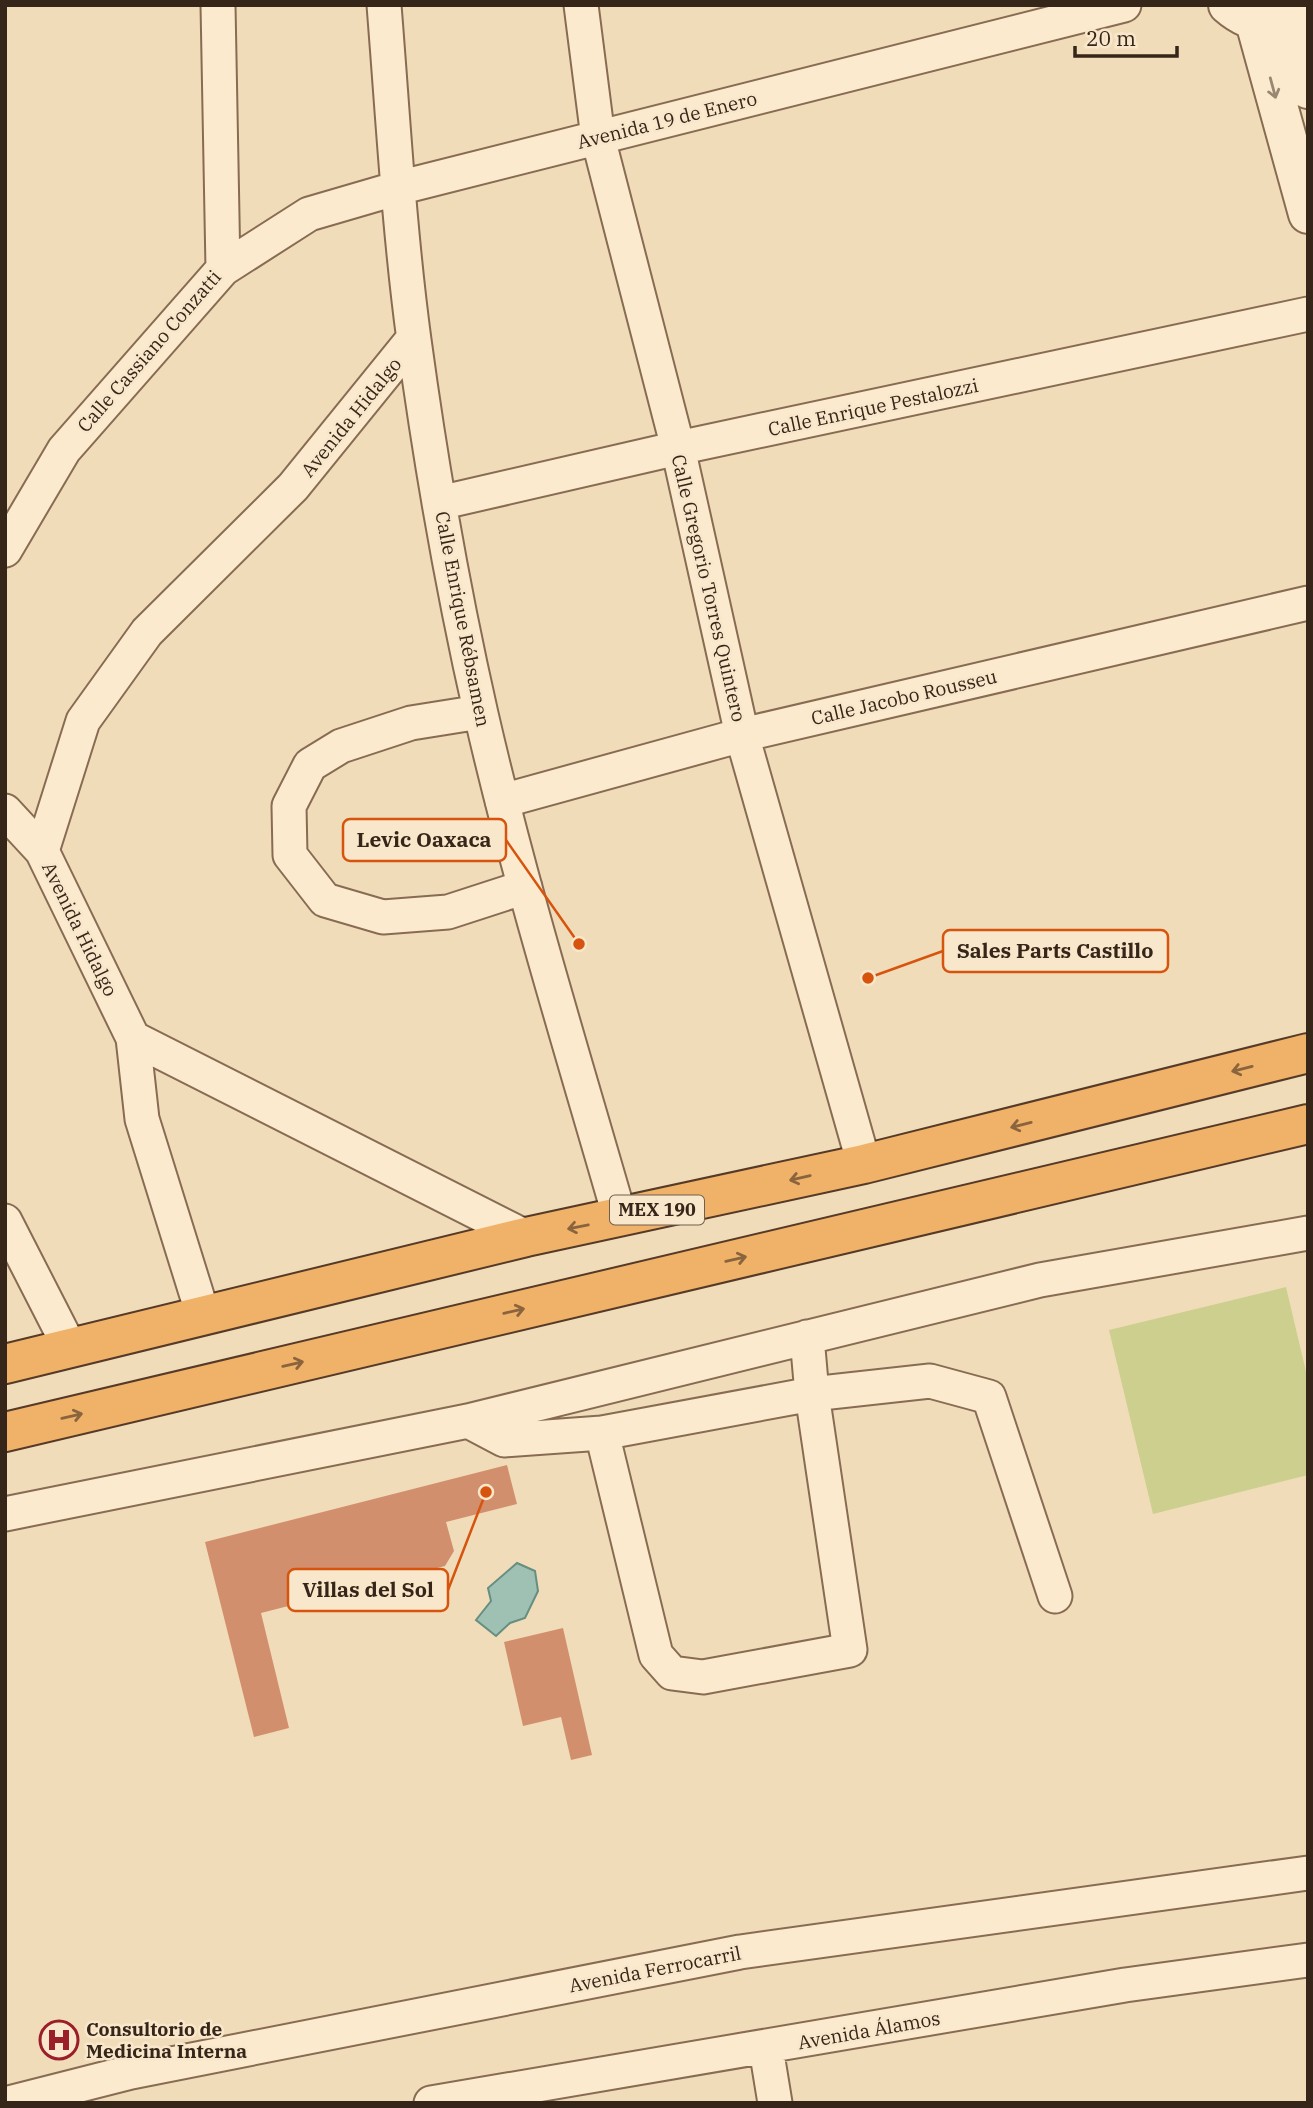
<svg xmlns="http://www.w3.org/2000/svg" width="1313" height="2108" font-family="'IBM Plex Serif',serif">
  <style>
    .green { fill: #cccf8e }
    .water { fill: #9fc1b4; stroke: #668e81; stroke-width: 2 }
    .building { fill: #d28f6d }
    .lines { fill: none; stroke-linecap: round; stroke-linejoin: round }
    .minor-casing { stroke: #886b53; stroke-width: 37 }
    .tertiary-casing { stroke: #886b53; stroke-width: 42 }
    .trunk-casing { stroke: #553a28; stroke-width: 42 }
    .minor { stroke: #fbeacd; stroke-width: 33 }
    .tertiary { stroke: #fbeacd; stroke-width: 38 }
    .trunk { stroke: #f0b168; stroke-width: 38 }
    .oneway { stroke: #988873 }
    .oneway2 { stroke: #8a643d }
    .labels { text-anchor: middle; stroke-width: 5; stroke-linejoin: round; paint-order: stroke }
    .shield { fill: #f8e7ca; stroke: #705f4e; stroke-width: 2 }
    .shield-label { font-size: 18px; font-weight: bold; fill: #362519 }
    .street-label { font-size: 19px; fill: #362519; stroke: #f8e7ca }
    .poi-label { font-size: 19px; font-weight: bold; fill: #362519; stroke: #f8e7ca; text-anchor: start }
    .leader { fill: none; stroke: #d6540d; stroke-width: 2.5 }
    .callout-dot { fill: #d6540d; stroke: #f8e7ca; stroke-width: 2.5 }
    .callout { fill: #f8e7ca; stroke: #d6540d; stroke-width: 2.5 }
    .callout-label { font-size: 21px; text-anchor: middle; font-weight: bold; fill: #362519 }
  </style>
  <rect width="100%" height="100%" fill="#f1dcba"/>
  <!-- green -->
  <path class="green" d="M1286 1287 1308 1380V1475L1153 1514 1109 1330Z"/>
  <!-- water -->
  <path class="water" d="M517 1563 535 1571 538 1591 525 1618 510 1623 496 1636 476 1620 491 1601 488 1588Z"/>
  <!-- building -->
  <path class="building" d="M507 1465 517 1504 446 1522 454 1551 445 1566 261 1613 289 1728 254 1737 205 1542Z
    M563 1628 592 1755 571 1760 561 1717 523 1726 504 1642Z"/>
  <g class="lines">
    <defs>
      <path id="minor" d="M218 5 223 269
        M384 5C393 117 399 229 414 340 431 465 453 591 481 714 520 884 572 1051 620 1218
        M581 5 598 138 678 448 742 735 864 1164
        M413 339 293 487 147 632 83 721 42 851 133 1038 526 1237
        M439 503 678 448 1308 314
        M5 550 64 450 223 269 309 214 398 188 1124 5
        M480 712 411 723 341 746 310 765 289 806 290 855 325 900 383 917 448 912 525 887
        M502 801 742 735 1308 603
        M5 811 42 851
        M133 1038 142 1119 203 1315
        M5 1221 70 1348
        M468 1421 504 1440 602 1433 656 1655 672 1673 703 1677 850 1650 812 1394 807 1337
        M602 1433 812 1394 930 1381 989 1397 1055 1596
        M5 1514 468 1421 1040 1280 1308 1233
        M766 2048 775 2103
        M9 2103 131 2072 740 1952 1308 1873
        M431 2103 1125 1985 1308 1960"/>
      <path id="tertiary" d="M1228 5C1251 25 1281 30 1303 5
        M1287 18 1308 89
        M1255 22 1308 214"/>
      <path id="trunk" d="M5 1364 526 1237 864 1164 1308 1053
        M5 1432 1308 1124"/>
    </defs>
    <!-- minor casing -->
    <use href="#minor" class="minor-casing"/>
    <!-- tertiary casing -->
    <use href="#tertiary" class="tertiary-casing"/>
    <!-- trunk casing -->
    <use href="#trunk" class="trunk-casing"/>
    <!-- minor -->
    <use href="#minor" class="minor"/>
    <!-- tertiary -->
    <use href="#tertiary" class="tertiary"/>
    <!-- trunk -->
    <use href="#trunk" class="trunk"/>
  </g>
  <!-- one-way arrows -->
  <defs><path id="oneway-shaft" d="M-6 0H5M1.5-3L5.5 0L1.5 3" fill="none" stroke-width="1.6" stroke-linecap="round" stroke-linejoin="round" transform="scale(1.75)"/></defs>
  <use class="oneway" href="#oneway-shaft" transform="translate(1273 88) rotate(75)"/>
  <g class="oneway2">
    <use href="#oneway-shaft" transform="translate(1242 1069) rotate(166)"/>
    <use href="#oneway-shaft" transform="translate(1021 1125) rotate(166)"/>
    <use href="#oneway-shaft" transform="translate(800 1178) rotate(167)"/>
    <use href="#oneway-shaft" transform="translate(578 1227) rotate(169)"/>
    <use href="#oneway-shaft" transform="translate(736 1259) rotate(-13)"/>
    <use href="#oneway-shaft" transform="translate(514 1311) rotate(-13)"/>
    <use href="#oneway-shaft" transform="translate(293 1364) rotate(-13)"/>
    <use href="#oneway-shaft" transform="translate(72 1416) rotate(-13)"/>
  </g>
  <!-- icons -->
  <defs>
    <symbol id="hospital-ring" viewBox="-11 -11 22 22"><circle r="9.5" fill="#f8e7ca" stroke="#9b1f29" stroke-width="1.5"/><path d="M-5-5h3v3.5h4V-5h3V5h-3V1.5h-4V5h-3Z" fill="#9b1f29"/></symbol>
  </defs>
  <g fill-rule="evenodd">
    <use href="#hospital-ring" x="37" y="2018" width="44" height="44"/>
  </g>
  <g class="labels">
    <!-- shield labels -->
    <rect class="shield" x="610" y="1195.5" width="94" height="29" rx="5"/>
    <g class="shield-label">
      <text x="657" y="1216">MEX 190</text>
    </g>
    <!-- street labels -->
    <g class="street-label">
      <text transform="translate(667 120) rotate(-14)" y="7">Avenida 19 de Enero</text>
      <text transform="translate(149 351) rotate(-49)" y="7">Calle Cassiano Conzatti</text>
      <text transform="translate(873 407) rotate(-12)" y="7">Calle Enrique Pestalozzi</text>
      <text transform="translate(351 417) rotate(-51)" y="7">Avenida Hidalgo</text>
      <text transform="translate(709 588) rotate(77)" y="7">Calle Gregorio Torres Quintero</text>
      <text transform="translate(463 619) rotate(79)" y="7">Calle Enrique Rébsamen</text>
      <text transform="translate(904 697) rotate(-13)" y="7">Calle Jacobo Rousseu</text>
      <text transform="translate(80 929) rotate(64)" y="7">Avenida Hidalgo</text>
      <text transform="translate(655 1969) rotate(-11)" y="7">Avenida Ferrocarril</text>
      <text transform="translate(869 2030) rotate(-10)" y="7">Avenida Álamos</text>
    </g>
    <!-- poi labels -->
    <g class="poi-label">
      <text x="86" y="2036">Consultorio de<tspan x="86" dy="22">Medicina Interna</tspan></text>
    </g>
  </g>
  <!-- callouts -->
  <path class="leader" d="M579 944L506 840M868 978L943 951M486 1492L448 1590"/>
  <g class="callout-dot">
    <circle cx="579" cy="944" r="7"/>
    <circle cx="868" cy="978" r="7"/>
    <circle cx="486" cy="1492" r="7"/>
  </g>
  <g class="callout">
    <rect x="343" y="819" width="163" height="42" rx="7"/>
    <rect x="943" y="930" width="225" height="42" rx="7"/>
    <rect x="288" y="1569" width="160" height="42" rx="7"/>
  </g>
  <g class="callout-label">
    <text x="424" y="847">Levic Oaxaca</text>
    <text x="1055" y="958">Sales Parts Castillo</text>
    <text x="368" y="1597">Villas del Sol</text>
  </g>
  <!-- border -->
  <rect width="1313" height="2108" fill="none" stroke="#362519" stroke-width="14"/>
  <!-- scale -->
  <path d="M1075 46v10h102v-10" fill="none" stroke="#362519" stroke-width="3.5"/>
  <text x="1086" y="46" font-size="21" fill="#362519" stroke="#f8e7ca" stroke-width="5" paint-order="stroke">20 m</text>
</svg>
